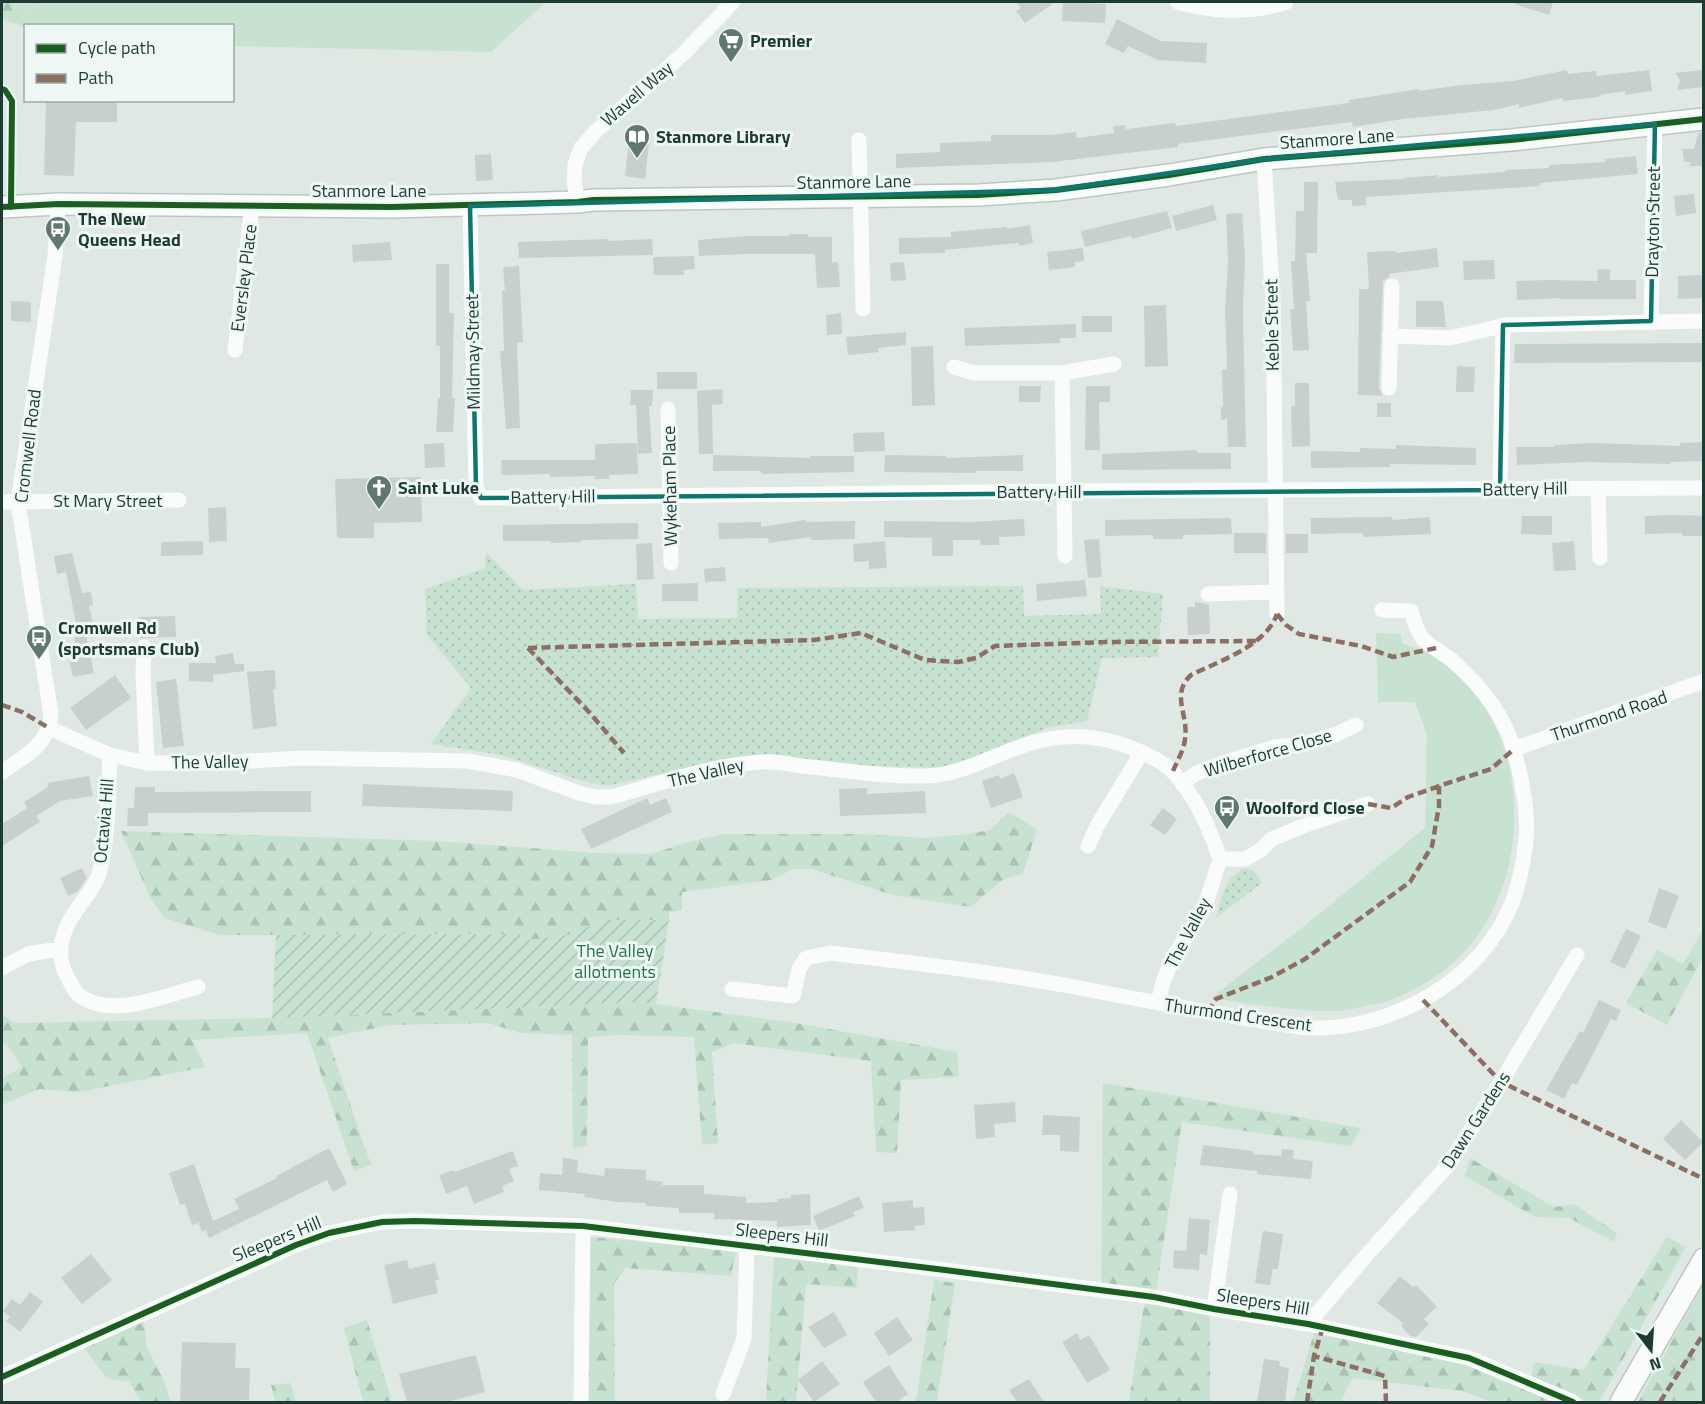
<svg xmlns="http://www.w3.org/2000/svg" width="1705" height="1404" font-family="'Titillium Web',sans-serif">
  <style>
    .grass { fill: url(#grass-dots) }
    .forest { fill: url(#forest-firs) }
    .park { fill: #c7e2d1 }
    .garden { fill: url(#garden-furrows) }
    .building { fill: #c8d0cd }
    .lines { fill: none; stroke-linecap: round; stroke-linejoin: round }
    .secondary-casing { stroke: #bcc7c4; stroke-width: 24 }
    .street { stroke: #fafcfb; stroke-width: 15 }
    .secondary { stroke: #fafcfb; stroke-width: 21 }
    .quiet { stroke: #8d6e63; stroke-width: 4.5; stroke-dasharray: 9 4.5; stroke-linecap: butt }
    .cycleway-casing { stroke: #eef7f3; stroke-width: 10 }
    .cycleway { stroke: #1b5e20; stroke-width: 6 }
    .marked { fill: none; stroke: #0f766e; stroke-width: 4.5; stroke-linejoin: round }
    .labels { text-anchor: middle; stroke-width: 6; stroke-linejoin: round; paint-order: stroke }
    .poi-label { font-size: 18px; font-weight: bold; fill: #1d3b34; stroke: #eef7f3; text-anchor: start }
    .street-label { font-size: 18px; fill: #1d3b34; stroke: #eef7f3 }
    .park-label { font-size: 18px; fill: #247547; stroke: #eef7f3 }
  </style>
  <defs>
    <pattern id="grass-dots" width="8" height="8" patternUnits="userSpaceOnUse" patternTransform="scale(1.5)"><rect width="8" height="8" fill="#c7e2d1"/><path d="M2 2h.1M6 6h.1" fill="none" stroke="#aac3b4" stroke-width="1.8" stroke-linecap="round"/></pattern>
    <pattern id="forest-firs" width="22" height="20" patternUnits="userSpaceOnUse" patternTransform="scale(1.5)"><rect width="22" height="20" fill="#c7e2d1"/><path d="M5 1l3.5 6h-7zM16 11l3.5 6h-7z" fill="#aac3b4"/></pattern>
    <pattern id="garden-furrows" width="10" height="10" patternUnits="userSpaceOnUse" patternTransform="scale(1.5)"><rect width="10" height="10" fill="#c7e2d1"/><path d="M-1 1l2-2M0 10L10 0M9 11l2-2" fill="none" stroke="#aac3b4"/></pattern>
  </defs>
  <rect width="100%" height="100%" fill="#e0e8e4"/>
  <!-- grass -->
  <path class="grass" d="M486 552 523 590 636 584 638 619 737 618 738 588 1023 586 1024 616 1101 614 1100 586 1163 594 1158 657 1102 658 1087 721 1050 727 981 755 940 768 844 765 705 764 607 786 580 780 501 755 431 744 471 688 427 635 425 589 485 568Z
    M1246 868 1255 872 1262 883 1216 918C1223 896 1223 877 1246 868Z"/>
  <!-- forest -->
  <path class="forest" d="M2 2H42L13 23 2 19Z
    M1009 812 1037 829 1023 874 1004 879 970 907 893 895 811 869H793L772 880 682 892V910L669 912V920H602L574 934 522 941 520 934 220 935 164 918 150 897 121 831 438 841 595 853 651 854 688 842 725 834H863L926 838 969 834 990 830Z
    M1703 930V957L1667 1025 1626 1003 1657 950 1683 964Z
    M640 1002 790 1022 957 1052 959 1077 901 1080 897 1153 876 1152 871 1061 734 1043 712 1052 718 1143 702 1145 694 1037 620 1035 588 1037 587 1146 573 1148 572 1035 521 1033 488 1023 390 1025 328 1038 371 1165 354 1171 307 1033 192 1040 205 1067 79 1092 39 1089 2 1105V1079L22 1067 6 1044H2V1014L14 1023 272 1018Z
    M1103 1083 1361 1128 1351 1146 1182 1122 1156 1292 1101 1284Z
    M1470 1158 1554 1207 1574 1204 1617 1233 1614 1242 1569 1218 1535 1217 1465 1176Z
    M590 1237 736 1250 731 1276 625 1268 614 1284 615 1402H587Z
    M1667 1237 1686 1247 1599 1402H1588L1561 1388 1531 1377 1534 1362 1584 1370Z
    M774 1255 858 1267 856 1288 806 1284 796 1402H766Z
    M934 1280 955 1283 937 1402H916Z
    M1703 1285V1402H1638Z
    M1146 1302 1210 1312V1402H1129L1144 1305Z
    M143 1317 147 1348 162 1376 171 1402H141L129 1382 106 1378 82 1344Z
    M367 1320 392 1402H363L344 1328Z
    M1315 1330 1449 1358 1488 1371 1559 1402H1492L1462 1391 1352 1378 1341 1402H1293Z
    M291 1383 296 1402H275L271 1385Z"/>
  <!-- park -->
  <path class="park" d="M42 2H546L491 52 233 46 232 26H26L25 28 13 23Z
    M1376 633 1401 634 1402 643C1411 647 1419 648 1428 652 1436 655 1447 664 1454 670 1531 739 1534 873 1466 950 1446 972 1419 989 1391 1000 1384 1003 1376 1004 1369 1005 1359 1007 1348 1011 1338 1011 1295 1012 1253 1004 1211 998L1304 926 1425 828 1427 735 1415 702H1378Z"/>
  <!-- garden -->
  <path class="garden" d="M602 920H669L656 1004 640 1002 272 1018 276 935 520 934 522 941 574 934Z"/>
  <!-- building -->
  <path class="building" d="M1016 2H1055L1025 23 1016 11 1021 8Z
    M1063 2 1106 4 1105 23 1062 21Z
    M1515 2H1553L1549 15 1514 4Z
    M1117 19 1161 41 1207 43 1206 63 1158 60 1128 46 1124 53 1105 44Z
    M1567 70 1568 74 1596 71 1597 76 1649 70 1652 91 1625 95V91L1599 95V97L1563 101V98L1519 108V104L1494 110 1403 119 1353 127 1352 122 1178 144V147L1052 162 896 168V154L940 152V143L991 141V135H1051L1076 132 1077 138 1114 133 1113 126 1125 125 1126 129 1175 123 1176 126 1349 103V100L1419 89V91L1461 85 1513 81Z
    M1704 70V87L1677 90 1680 80 1675 73Z
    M46 100H117V122H76L74 176 44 175Z
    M1704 132V166H1689L1691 162H1684L1682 149H1694L1698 133Z
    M629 141 649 143 645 179 625 176Z
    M491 154 493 180 476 181 475 155Z
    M1636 156 1638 174 1540 183V186L1366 197V205L1352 206V200H1338L1335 182 1404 179V178L1438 175V177L1505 172V170L1549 168V165L1605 162V159Z
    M1304 182H1318L1317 253H1306L1310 301H1306L1309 350 1293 351 1290 309H1294L1291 261H1295L1296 211H1304Z
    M1694 194 1696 213 1676 216 1674 196Z
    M1213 205 1217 220 1176 231 1172 216Z
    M1167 211 1172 228 1132 239 1131 236 1085 247 1081 231Z
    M1242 213 1245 257 1243 311 1246 447H1228L1227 419 1221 420V407H1223L1222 369H1226L1227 363 1225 310 1228 262 1226 214Z
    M1030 225 1033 243 1019 246V243L945 250V253L899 254V238L951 237V232L1007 227V229Z
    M789 234H808V237H832V263L838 262 840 287 817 288 815 254H746L699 256 698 240 746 236H789Z
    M607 239V241L652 239 653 255 519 258 518 242Z
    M390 242 392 260 353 262 352 245Z
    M1083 248 1084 261 1075 262V267L1049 270 1047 252Z
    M1437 248 1439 267 1389 274V277L1383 281 1379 388 1383 396 1358 395 1359 289H1369L1367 252 1396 251V253Z
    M694 256 695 269 683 270 684 275H654L653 257Z
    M1494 260 1495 279 1464 280 1463 261Z
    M904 262 906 280 891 281 890 263Z
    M436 264H449V313H454L452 398 455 399 453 432H436L438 398H440V346H436Z
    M519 266 523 342 517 343 520 428 506 429 500 351H504L502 291 505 290 503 267Z
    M1610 269V280H1636V299H1560V298L1517 300 1516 281 1548 280 1598 281 1597 270Z
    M1701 275 1702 281H1704V298L1678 299V276Z
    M11 301 31 302V322L11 321Z
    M1416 301H1443L1446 327H1416Z
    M1166 305 1168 366 1145 367 1144 306Z
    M841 313 842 334 827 335 826 315Z
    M1082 316H1112V332H1082Z
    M1076 324V338H1060V343L965 346 964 328Z
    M906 332V345L878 348 879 352 848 355 846 337Z
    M1704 343V362L1514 363 1515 344Z
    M933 346 935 405 912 406 911 347Z
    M1457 366 1475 367 1474 392H1456Z
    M657 372H697V389H657Z
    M1295 383H1309L1310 446 1292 447 1291 406H1295Z
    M1019 386H1041L1040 402H1019Z
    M1086 386H1110V402H1099L1100 450H1085Z
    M722 389 723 404 712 405 713 454H699L697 391Z
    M631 390H653L652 406H649L652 453 638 454 636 405H630Z
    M1377 403H1391V417H1377Z
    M884 432 885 451 854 452 853 433Z
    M1704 442V461L1670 462V464L1587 462 1517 465 1516 447H1554V445L1592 443 1680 446V443Z
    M444 443 445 467 425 468 424 444Z
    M637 443 638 474 609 475V479H595V476L550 477V474L502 475 501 460H595V444Z
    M1396 445 1476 448V465L1390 464V467L1311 468V451L1360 452V448L1396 449Z
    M1197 450V453H1231V469L1102 470V454Z
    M713 455 810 458V456H854V472L761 474V471H713Z
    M885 455 946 456V458L1023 455V471H976V473L884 472Z
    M421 477 422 522 374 523V538H337L335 479Z
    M226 507 227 541 209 542 208 508Z
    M1674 515 1704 516V536H1682V533L1645 534V516Z
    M1522 516H1552V535L1521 534Z
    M1392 517V520L1430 517 1431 534 1363 537V533L1311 534V518Z
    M1231 518 1232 534 1183 535V539H1153V535L1105 536V520Z
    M1024 519 1025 536 999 537V545H981L980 540H953V556H932V538L884 537V521L971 522Z
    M806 520V522L855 521V539L811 540V537L769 543 768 538 719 539 718 523 761 522V527Z
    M638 523V539L581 540V542L551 543V541H503V525Z
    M1234 533H1266V553H1234Z
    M1286 534H1308V553H1286Z
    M1099 539 1102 577 1088 578 1084 540Z
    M203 541V555L161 556V542Z
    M885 541 887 568 869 569V561L854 562 853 544Z
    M1574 541 1576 570 1554 571 1552 543Z
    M652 543 654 579 637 580 636 544Z
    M72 553 82 593 91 592 93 605 89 606 95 632 78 635 66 572H68L57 574 54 556Z
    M725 567 726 581 705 582 704 569Z
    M1085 580 1087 596 1037 601 1036 584Z
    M698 583V601H662V584Z
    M1195 602 1209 604 1210 634 1188 635 1187 607H1195Z
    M175 616 176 637 140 638 139 617Z
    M86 635 94 673 73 677 69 660 79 658 74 637Z
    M233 653 235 664H244V671L213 675V682L189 681V663H216L215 656Z
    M275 670 276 689H273L277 726 253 729 247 672Z
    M115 675 131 698 86 730 70 708Z
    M176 679 184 746 163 748 156 682Z
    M1014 773 1023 797 991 808 982 781 999 775 1000 779Z
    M89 776 93 796 60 801 36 816 40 822 2 846V824L27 808 24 802 48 787 47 783Z
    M363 784 513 791 512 811 362 806Z
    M135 787H155V792L311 791V812L148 813V826H127L128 808H134Z
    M867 788V794L925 791 926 813 840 816 839 789Z
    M647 798 650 805 666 798 672 812 591 849 581 829Z
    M1163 808 1177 819 1165 835 1150 825Z
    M82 868 87 878 78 891 68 896 60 878Z
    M1659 888 1679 896 1666 929 1648 922Z
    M1626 929 1641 936 1625 969 1610 962Z
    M1599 1000 1621 1010 1616 1021 1611 1019 1577 1085 1572 1083 1564 1099 1546 1090 1580 1031 1583 1033Z
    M1015 1102 1016 1122 994 1124 995 1137 976 1139 974 1105Z
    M1043 1115 1080 1117 1079 1152 1060 1151V1135H1042Z
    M1681 1120 1703 1142 1685 1160 1663 1139Z
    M1203 1145 1253 1151V1154L1281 1156 1282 1149 1294 1150 1293 1159 1313 1161 1311 1179 1257 1174V1171L1200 1165Z
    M329 1148 347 1184 333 1192 327 1180 209 1238 206 1230 202 1232 199 1223 192 1225 185 1204 180 1205 169 1173 194 1164 213 1221 239 1209 234 1199 277 1178 276 1176Z
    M513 1151 518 1166 509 1169 514 1181 502 1186 504 1192 474 1204 467 1186 446 1194 439 1175 454 1170 455 1172Z
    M563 1158 578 1160 577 1172 604 1176 605 1168 646 1170V1180L663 1182 662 1185H704V1194L746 1197V1203L778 1202 777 1199 791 1198V1195L810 1194 811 1225 777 1227V1221L714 1219V1213H679V1208L646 1206V1203L617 1202 584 1197 585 1194 539 1190 540 1173 562 1175Z
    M859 1196 864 1208 853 1212 855 1216 819 1231 813 1216Z
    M913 1200V1208L924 1207 925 1225 915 1226V1230L884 1232 882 1203Z
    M1189 1218 1210 1220 1207 1255 1200 1254 1199 1270 1173 1268 1174 1250 1186 1251Z
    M1263 1231 1283 1234 1278 1269H1273L1270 1285 1255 1283Z
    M91 1254 112 1280 82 1304 61 1278Z
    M407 1260 409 1269 435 1263 439 1280H435L438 1293 393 1304 384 1265Z
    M1400 1276 1413 1287 1416 1285 1437 1307 1424 1319 1429 1324 1416 1337 1410 1336 1401 1326 1403 1323 1377 1303Z
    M30 1292 43 1302 20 1332 6 1321 10 1317 3 1311 12 1299 20 1305Z
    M834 1312 847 1335 824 1348 808 1327Z
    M897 1317 913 1340 889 1356 874 1333Z
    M1077 1333 1080 1340 1089 1335 1110 1370 1087 1383 1062 1342Z
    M182 1342 236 1343 235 1368H250L249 1400H240V1402H180Z
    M476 1355 485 1392 447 1402H407L399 1374Z
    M1264 1359 1280 1361 1279 1366 1289 1368 1285 1402H1257Z
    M822 1361 840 1384 814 1402 798 1380Z
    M889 1365 908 1394 896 1402H876L863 1382Z
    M1029 1379 1044 1402H1017L1009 1390Z"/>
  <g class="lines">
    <defs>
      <path id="secondary" d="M2 207 58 204 392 207 578 202 593 200 978 195 1056 190 1169 175 1264 159 1511 140 1704 119
        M1621 1402 1704 1259"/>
    </defs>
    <!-- secondary casing -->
    <use href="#secondary" class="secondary-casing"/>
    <!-- street -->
    <path class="street" d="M1178 2C1211 12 1253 14 1286 2
      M859 140 863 309
      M1264 159 1273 305 1277 614
      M578 202 574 182 575 164 581 148 596 131 683 54 733 2
      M470 206 476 487 481 498 1065 491 1704 488
      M1651 321 1655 124
      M1390 336 1450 338 1506 325 1704 321
      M235 350 252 206
      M954 367 974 373H1062L1065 556
      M1062 373 1114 364
      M1389 388 1392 286
      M668 409 671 563
      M1598 488 1600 558
      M1500 490 1503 325
      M2 502 179 500
      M1208 594 1276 592
      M144 647 143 673 147 763
      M49 728 110 755 147 763H217L303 758 467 761 517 770 579 793 596 797H611C660 784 711 765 762 762 775 761 789 764 802 766 843 770 883 777 925 776 963 775 992 755 1028 744 1070 731 1108 735 1147 755 1156 759 1166 764 1173 772 1196 797 1209 827 1220 859L1207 900 1199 917 1173 957 1163 982 1158 1003
      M1514 749 1704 681
      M110 755C108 794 109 836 99 874 95 888 73 911 66 928 59 945 58 960 67 976 70 982 74 991 79 995 110 1020 165 995 198 987
      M2 772C26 755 47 747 51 715L18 502 55 256 58 204
      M1182 784 1195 774 1217 765 1275 747 1304 744 1337 734 1356 725
      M1088 846 1097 826 1142 752
      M1220 859H1245L1261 850 1272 839 1303 826 1368 804
      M2 968 28 954 59 949
      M732 989 793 996 799 969 806 958 830 953C912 963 994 972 1075 987 1131 998 1188 1009 1244 1018 1267 1021 1291 1028 1314 1028 1394 1029 1481 980 1512 903 1519 884 1524 860 1526 840 1529 814 1521 775 1514 750 1504 715 1481 686 1454 662 1445 654 1432 648 1424 640 1417 633 1414 620 1411 611L1382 610
      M1214 1309 1230 1194
      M1308 1324 1364 1258 1449 1164 1501 1082 1577 955
      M2 1377 296 1245 329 1233 382 1222 415 1221 583 1226 945 1270 1154 1297 1214 1309 1308 1324 1469 1358 1573 1402
      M723 1394 744 1339 747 1245
      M581 1402 583 1226"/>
    <!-- secondary -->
    <use href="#secondary" class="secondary"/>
    <!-- quiet -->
    <path class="quiet" d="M1277 614 1286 625 1299 634 1361 646 1393 657 1436 648
      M528 648 814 640 861 633 925 660 958 662 976 658 995 646 1105 642 1257 641
      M528 648 589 712 624 753
      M2 705 22 712 49 728
      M1173 771C1177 761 1184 750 1185 739 1189 715 1170 694 1191 675 1219 661 1266 646 1277 614
      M1368 804 1391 808 1408 797 1439 786
      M1423 1000 1501 1082 1704 1179
      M1208 1012 1216 999 1272 977 1305 959 1410 882 1432 846 1439 806V786L1491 769 1514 749
      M1323 1327 1314 1356 1385 1376 1386 1402
      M1307 1402 1314 1356
      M1660 1402 1704 1333"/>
    <defs>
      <path id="cycleway" d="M2 89 5 90 12 101 11 207
        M2 207 58 204 392 207 578 202 593 200 978 195 1056 190 1169 175 1264 159 1511 140 1704 119
        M2 1377 296 1245 329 1233 382 1222 415 1221 583 1226 945 1270 1154 1297 1214 1309 1308 1324 1469 1358 1573 1402"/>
    </defs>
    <!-- cycleway casing -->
    <use href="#cycleway" class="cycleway-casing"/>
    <!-- cycleway -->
    <use href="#cycleway" class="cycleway"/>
  </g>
  <!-- marked area -->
  <path class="marked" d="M1655 124 1651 321 1503 325 1500 490 481 498 476 487 470 206 1056 190 1264 159Z"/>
  <!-- icons -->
  <defs>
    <symbol id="supermarket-pin" viewBox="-11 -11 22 30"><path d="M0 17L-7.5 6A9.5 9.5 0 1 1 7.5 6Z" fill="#617872" stroke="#eef7f3"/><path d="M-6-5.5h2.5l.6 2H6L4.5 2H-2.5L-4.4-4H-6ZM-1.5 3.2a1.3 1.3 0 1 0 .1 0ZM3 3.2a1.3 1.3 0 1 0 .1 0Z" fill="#fff"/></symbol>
    <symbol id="library-pin" viewBox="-11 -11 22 30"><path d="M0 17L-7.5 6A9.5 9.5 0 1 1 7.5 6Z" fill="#617872" stroke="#eef7f3"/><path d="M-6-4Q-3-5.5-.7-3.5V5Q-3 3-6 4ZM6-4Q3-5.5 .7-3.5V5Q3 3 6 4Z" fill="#fff"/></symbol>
    <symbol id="bus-pin" viewBox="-11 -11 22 30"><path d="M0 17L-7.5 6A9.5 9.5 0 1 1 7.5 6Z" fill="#617872" stroke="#eef7f3"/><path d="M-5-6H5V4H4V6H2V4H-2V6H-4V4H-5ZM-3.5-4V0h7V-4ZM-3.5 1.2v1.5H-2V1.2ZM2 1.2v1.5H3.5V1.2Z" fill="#fff"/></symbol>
    <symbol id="church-pin" viewBox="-11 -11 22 30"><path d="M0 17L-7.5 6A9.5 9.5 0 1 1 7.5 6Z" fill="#617872" stroke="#eef7f3"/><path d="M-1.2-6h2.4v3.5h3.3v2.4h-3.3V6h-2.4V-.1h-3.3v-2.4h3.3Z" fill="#fff"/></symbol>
  </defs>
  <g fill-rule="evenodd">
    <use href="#supermarket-pin" x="716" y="26" width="30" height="40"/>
    <use href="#library-pin" x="622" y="122" width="30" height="40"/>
    <use href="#bus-pin" x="43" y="214" width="30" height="40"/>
    <use href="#church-pin" x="364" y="473" width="30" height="40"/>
    <use href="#bus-pin" x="24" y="623" width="30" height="40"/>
    <use href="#bus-pin" x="1212" y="793" width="30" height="40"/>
  </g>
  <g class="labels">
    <!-- poi labels -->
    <g class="poi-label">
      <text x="750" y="47">Premier</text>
      <text x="656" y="143">Stanmore Library</text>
      <text x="78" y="225">The New<tspan x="78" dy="21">Queens Head</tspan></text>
      <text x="398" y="494">Saint Luke</text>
      <text x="58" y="634">Cromwell Rd<tspan x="58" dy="21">(sportsmans Club)</tspan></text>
      <text x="1246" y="814">Woolford Close</text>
    </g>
    <!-- street labels -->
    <g class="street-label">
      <text transform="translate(637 94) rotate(-41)" y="6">Wavell Way</text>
      <text transform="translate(1337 139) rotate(-4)" y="6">Stanmore Lane</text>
      <text transform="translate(854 182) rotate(-1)" y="6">Stanmore Lane</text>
      <text x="369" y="197">Stanmore Lane</text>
      <text transform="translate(1653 222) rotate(-89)" y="6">Drayton Street</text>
      <text transform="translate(244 278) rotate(-83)" y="6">Eversley Place</text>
      <text transform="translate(1272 325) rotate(-91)" y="6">Keble Street</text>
      <text transform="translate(473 352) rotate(-91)" y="6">Mildmay Street</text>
      <text transform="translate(28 446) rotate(-83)" y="6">Cromwell Road</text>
      <text transform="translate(670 486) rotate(-91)" y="6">Wykeham Place</text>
      <text transform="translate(1525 489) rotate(-1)" y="6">Battery Hill</text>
      <text x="1039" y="498">Battery Hill</text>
      <text transform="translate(553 497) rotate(-1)" y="6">Battery Hill</text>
      <text x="108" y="507">St Mary Street</text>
      <text transform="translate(1609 716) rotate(-19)" y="6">Thurmond Road</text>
      <text transform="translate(1268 753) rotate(-16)" y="6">Wilberforce Close</text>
      <text transform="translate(210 762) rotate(-1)" y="6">The Valley</text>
      <text transform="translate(706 773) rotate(-13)" y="6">The Valley</text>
      <text transform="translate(104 821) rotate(-85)" y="6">Octavia Hill</text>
      <text transform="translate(1188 933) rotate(-62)" y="6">The Valley</text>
      <text transform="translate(1238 1015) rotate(8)" y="6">Thurmond Crescent</text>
      <text transform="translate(1476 1120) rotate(-57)" y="6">Dawn Gardens</text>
      <text transform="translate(782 1235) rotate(7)" y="6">Sleepers Hill</text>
      <text transform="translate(277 1239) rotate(-22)" y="6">Sleepers Hill</text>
      <text transform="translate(1263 1302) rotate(9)" y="6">Sleepers Hill</text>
    </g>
    <!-- park labels -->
    <g class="park-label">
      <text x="615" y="957">The Valley<tspan x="615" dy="21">allotments</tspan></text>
    </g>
  </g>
  <!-- border -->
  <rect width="1705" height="1404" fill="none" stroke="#1d3b34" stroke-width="6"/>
  <!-- legend -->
  <rect x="24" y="24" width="210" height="78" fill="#eef7f3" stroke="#9aaca7" stroke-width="1.5"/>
  <rect x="36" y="44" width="30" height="9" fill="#1b5e20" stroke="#9aaca7" stroke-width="1.5"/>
  <text x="78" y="54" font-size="18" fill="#1d3b34">Cycle path</text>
  <rect x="36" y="74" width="30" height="9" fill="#8d6e63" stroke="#9aaca7" stroke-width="1.5"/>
  <text x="78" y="84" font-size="18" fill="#1d3b34">Path</text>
  <!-- north arrow -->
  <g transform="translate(1651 1350) rotate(163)" stroke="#eef7f3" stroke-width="4.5" paint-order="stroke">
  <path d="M0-4.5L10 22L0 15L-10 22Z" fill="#1d3b34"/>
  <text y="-9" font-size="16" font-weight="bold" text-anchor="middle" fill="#1d3b34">N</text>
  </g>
</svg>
